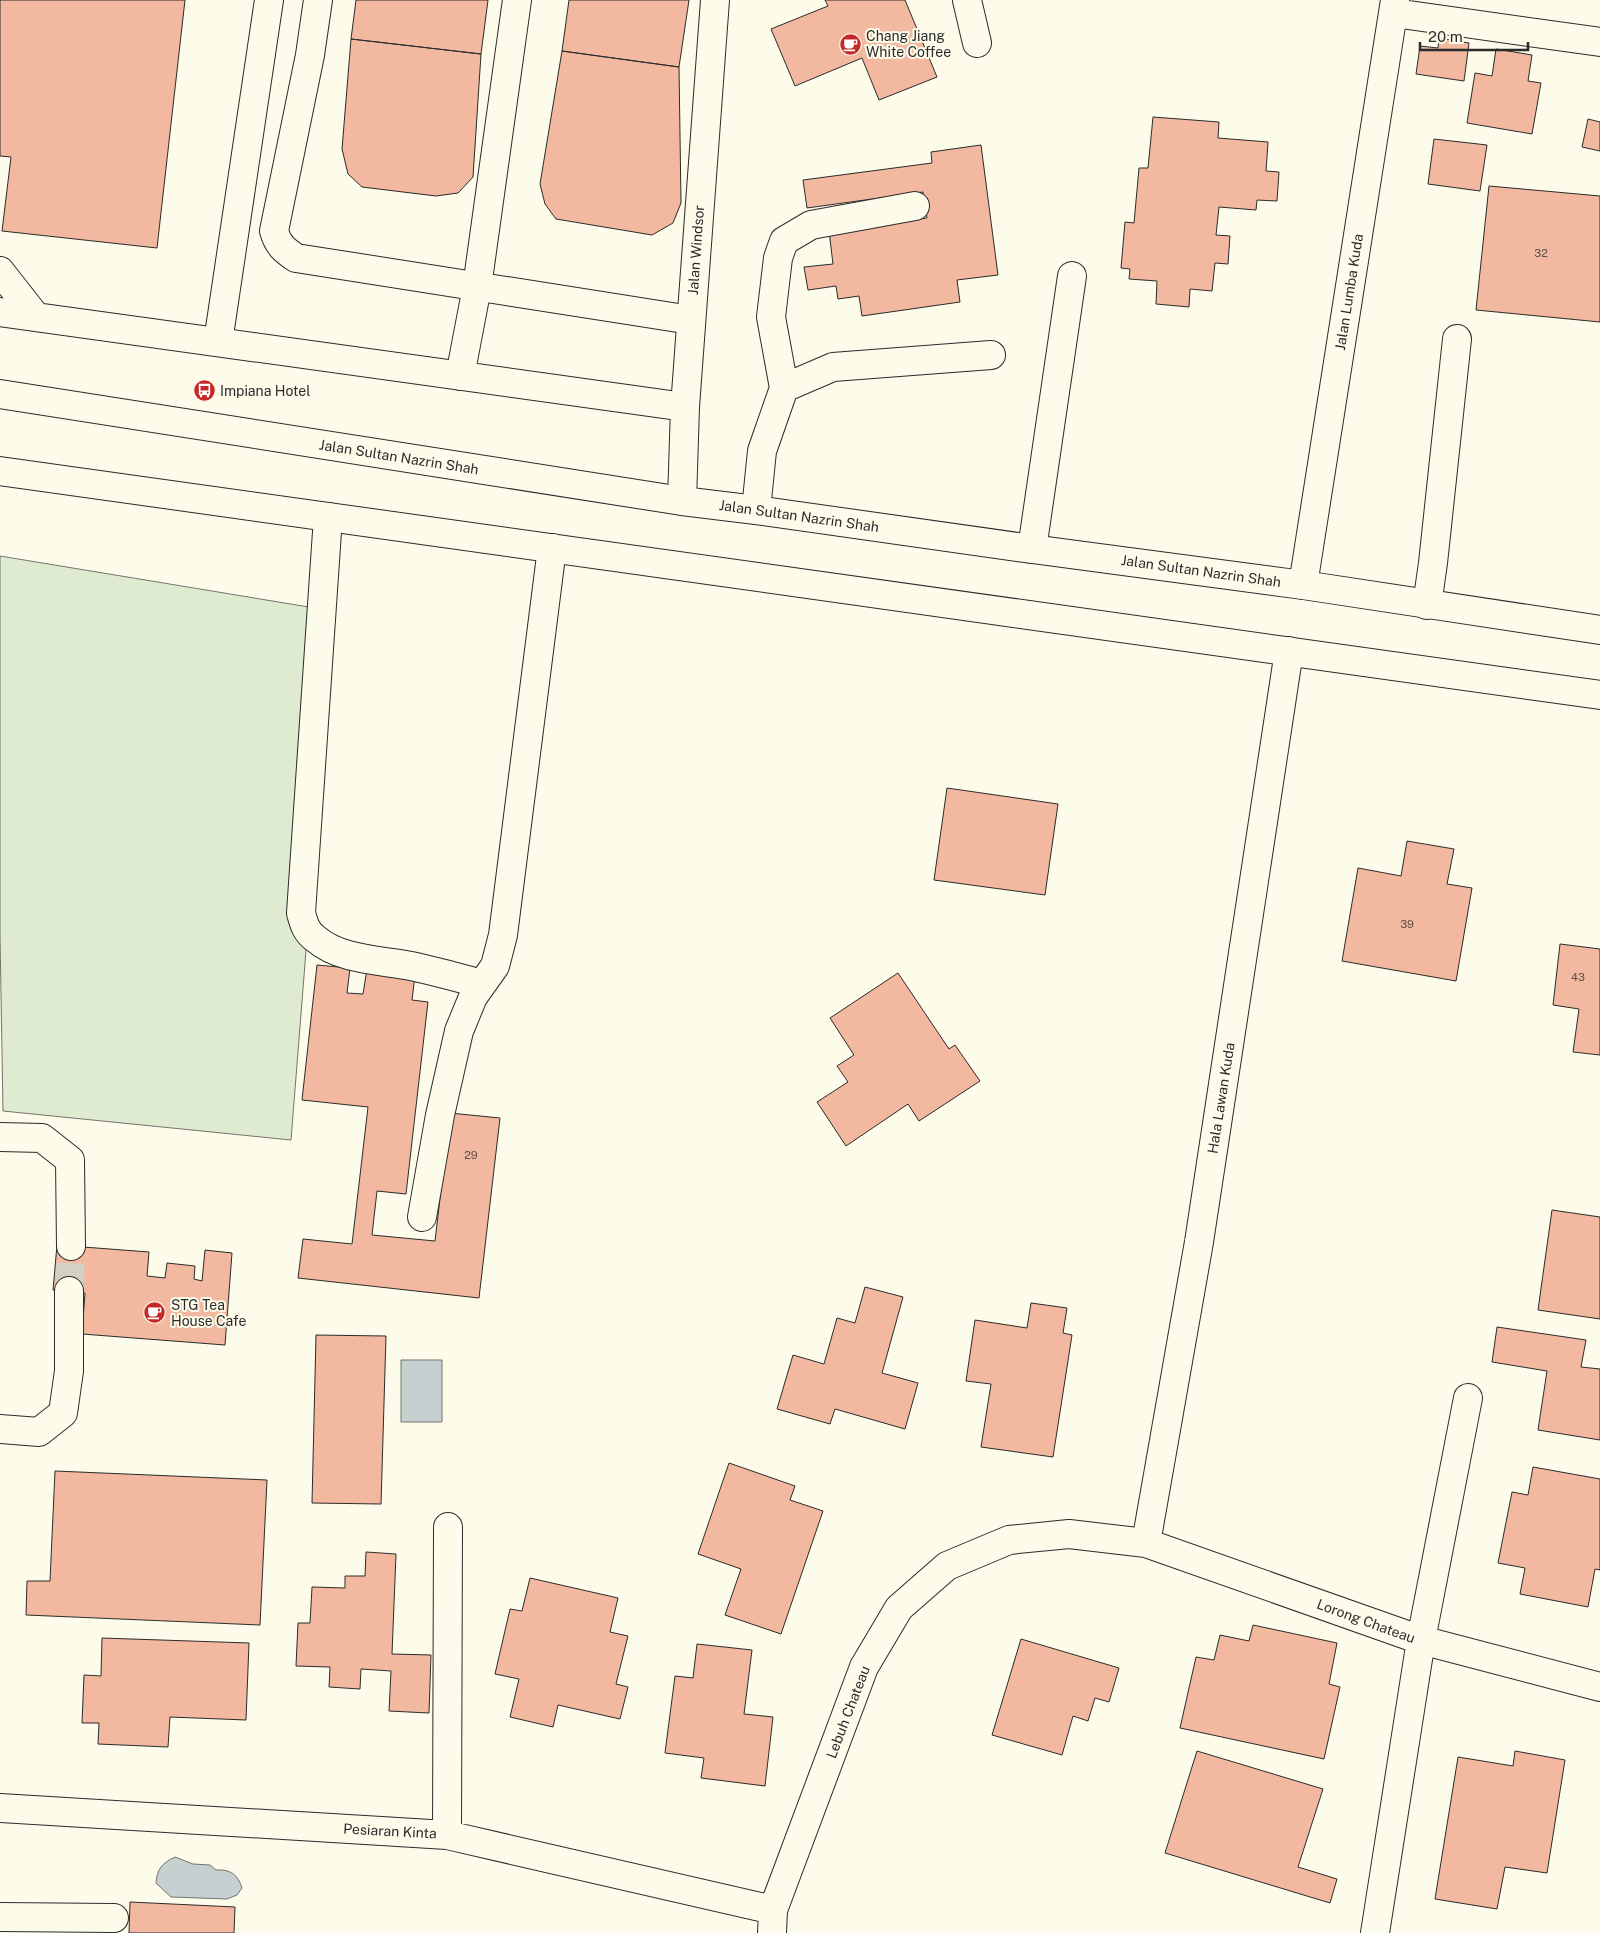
<svg xmlns="http://www.w3.org/2000/svg" width="1600" height="1933" font-family="'Public Sans',sans-serif">
  <style>
    .green { fill: #deebd1; stroke: #74746e }
    .water { fill: #c7d0d0; stroke: #74746e }
    .building { fill: #f2b8a0; stroke: #2b2b2b }
    .lines { fill: none; stroke-linecap: round; stroke-linejoin: round }
    .minor-tunnel { stroke: #d3d1c4; stroke-width: 28; stroke-dasharray: 28 14; stroke-linecap: butt }
    .minor-casing { stroke: #2b2b2b; stroke-width: 30 }
    .highway-casing { stroke: #2b2b2b; stroke-width: 30 }
    .minor { stroke: #fdfbea; stroke-width: 28 }
    .highway { stroke: #fdfbea; stroke-width: 28 }
    .labels { text-anchor: middle; stroke-width: 4; stroke-linejoin: round; paint-order: stroke }
    .number-label { font-size: 11px; fill: #5d4e48 }
    .poi-label { font-size: 14px; fill: #2b2b2b; stroke: #fdfbea; text-anchor: start }
    .street-label { font-size: 14px; fill: #2b2b2b; stroke: #fdfbea }
  </style>
  <rect width="100%" height="100%" fill="#fdfbea"/>
  <!-- green -->
  <path class="green" d="M0 556 333 611 291 1140 3 1111 0 935Z"/>
  <!-- water -->
  <path class="water" d="M401 1360H442V1422H401Z
    M175 1857 193 1864 210 1865 216 1870C231 1869 238 1875 242 1888L237 1895 227 1899 171 1897 156 1883C157 1869 162 1863 175 1857Z"/>
  <!-- building -->
  <path class="building" d="M0 0H185L157 248 2 231 11 157 0 156Z
    M356 0H488L481 54 351 39Z
    M569 0H689L679 67 562 51Z
    M825 0H905L937 77 879 100 862 58 795 86 771 29 828 6Z
    M1439 38 1469 43 1464 81 1416 74 1420 46 1438 48Z
    M351 39 481 54 473 177 458 193 436 196 362 187 348 174 342 149Z
    M1496 49 1532 55 1528 81 1541 83 1532 134 1467 123 1475 73 1492 76Z
    M562 51 679 67 681 203 673 223 652 235 556 219 545 204 540 184Z
    M1153 117 1219 122 1218 138 1268 142 1266 171 1279 172 1277 201 1257 200 1256 210 1219 207 1216 235 1230 236 1228 264 1215 263 1212 291 1190 289 1189 307 1156 304 1157 281 1129 279 1130 269 1121 268 1125 222 1134 223 1139 168H1148Z
    M1588 119 1600 122V151L1582 147Z
    M1434 139 1487 145 1480 191 1428 184Z
    M981 145 998 275 957 280 960 302 862 316 859 296 838 299 836 286 808 290 804 267 833 264 829 231 927 218 923 192 807 208 803 180 932 163 931 152Z
    M1489 186 1600 196V322L1476 310Z
    M947 788 1058 804 1045 895 934 880Z
    M1407 841 1454 849 1447 884 1472 888 1456 981 1342 961 1358 868 1401 876Z
    M1560 944 1600 949V1055L1573 1052 1579 1009 1553 1005Z
    M317 965 350 968 347 993 363 994 367 969 415 975 412 1000 428 1002 406 1194 377 1191 372 1235 435 1241 450 1113 500 1118 479 1298 298 1278 303 1239 352 1244 368 1107 302 1100Z
    M898 973 949 1049 955 1045 980 1081 919 1121 908 1104 846 1146 817 1102 848 1082 837 1066 854 1055 830 1018Z
    M1552 1210 1600 1217V1319L1538 1310Z
    M57 1245 149 1252 147 1276 165 1278 167 1263 195 1266 194 1279 202 1281 205 1250 232 1253 225 1345 82 1334 85 1293 53 1290Z
    M865 1287 903 1297 882 1373 918 1383 905 1429 835 1409 830 1424 777 1409 793 1355 824 1364 837 1318 855 1323Z
    M1031 1303 1067 1308 1063 1333 1072 1335 1053 1457 981 1447 991 1384 966 1381 975 1320 1027 1328Z
    M1497 1327 1586 1340 1581 1367 1600 1369V1440L1538 1430 1547 1371 1492 1362Z
    M316 1335 386 1336 381 1504 312 1503Z
    M729 1463 795 1486 790 1500 823 1511 781 1634 725 1615 741 1569 698 1554Z
    M1533 1467 1600 1479V1570L1595 1569 1588 1607 1520 1594 1525 1568 1498 1563 1512 1492 1528 1495Z
    M55 1471 267 1480 260 1625 26 1615 27 1581H50Z
    M366 1552 396 1554 392 1654 431 1655 429 1713 389 1711 391 1671 361 1669 360 1689 329 1687 330 1667 296 1666 298 1623H310L312 1587 345 1588V1576H365Z
    M530 1578 618 1598 610 1632 628 1636 616 1684 628 1687 620 1719 558 1705 553 1727 510 1717 519 1679 495 1674 510 1609 522 1611Z
    M1253 1625 1337 1643 1329 1684 1340 1687 1324 1759 1180 1728 1196 1657 1214 1660 1220 1635 1249 1641Z
    M102 1638 249 1643 246 1720 170 1717 168 1747 98 1744 99 1723H82L84 1675 101 1676Z
    M1021 1639 1119 1668 1109 1702 1095 1698 1088 1721 1073 1716 1062 1755 992 1735Z
    M697 1644 752 1650 744 1714 773 1717 765 1786 701 1778 704 1758 665 1753 675 1676 693 1678Z
    M1197 1751 1323 1789 1298 1867 1337 1879 1330 1903 1165 1853Z
    M1515 1751 1565 1760 1547 1873 1505 1867 1497 1909 1435 1899 1458 1757 1513 1766Z
    M130 1902 235 1907 234 1933H129Z"/>
  <g class="lines">
    <!-- minor-tunnel -->
    <path class="minor-tunnel" d="M69 1291 71 1246"/>
    <defs>
      <path id="minor" d="M318 0 310 55 274 231C278 245 284 250 296 258L691 320
        M967 0 977 43
        M1394 13 1600 42
        M0 271 36 317
        M0 312 685 407
        M218 342 269 0
        M460 376 477 287 517 0
        M784 388 771 317 778 258 784 241 811 225 915 206
        M682 501 685 407 715 0
        M756 510 762 451 784 388 833 367 991 355
        M328 517 301 913C304 924 306 932 316 939 340 960 381 960 411 966 435 971 459 978 482 984
        M1032 549 1072 276
        M1303 585 1395 0
        M1427 605 1433 563 1457 339
        M0 1137 42 1138 70 1160 71 1246
        M422 1217 440 1115 459 1031 473 997 495 966 503 935 552 548
        M1468 1398 1421 1640 1600 1687
        M0 1429 39 1432 63 1413 69 1371V1291
        M1146 1543 1199 1242 1289 651
        M0 1808 447 1835 773 1910
        M447 1835 448 1527
        M0 1917 114 1918
        M772 1933 773 1910 864 1667 899 1608 947 1566 1009 1540 1069 1534 1146 1543 1421 1640 1375 1933"/>
      <path id="highway" d="M0 394 682 501 756 510 1032 549 1303 585 1600 630
        M0 471 1600 695"/>
    </defs>
    <!-- minor casing -->
    <use href="#minor" class="minor-casing"/>
    <!-- highway casing -->
    <use href="#highway" class="highway-casing"/>
    <!-- minor -->
    <use href="#minor" class="minor"/>
    <!-- highway -->
    <use href="#highway" class="highway"/>
  </g>
  <!-- icons -->
  <defs>
    <symbol id="cafe-disc" viewBox="-11 -11 22 22"><circle r="9.5" fill="#c62828" stroke="#fdfbea"/><path d="M-5.5-4.5H6V0H3Q3 3.5 0 3.5H-2.5Q-5.5 3.5-5.5 0ZM3-3.2v2h1.7v-2ZM-6 4.5H4V6H-6Z" fill="#fff"/></symbol>
    <symbol id="bus-disc" viewBox="-11 -11 22 22"><circle r="9.5" fill="#c62828" stroke="#fdfbea"/><path d="M-5-6H5V4H4V6H2V4H-2V6H-4V4H-5ZM-3.5-4V0h7V-4ZM-3.5 1.2v1.5H-2V1.2ZM2 1.2v1.5H3.5V1.2Z" fill="#fff"/></symbol>
  </defs>
  <g fill-rule="evenodd">
    <use href="#cafe-disc" x="838" y="32" width="25" height="25"/>
    <use href="#bus-disc" x="192" y="378" width="25" height="25"/>
    <use href="#cafe-disc" x="142" y="1300" width="25" height="25"/>
  </g>
  <g class="labels">
    <!-- number labels -->
    <g class="number-label">
      <text x="1541" y="257">32</text>
      <text x="1407" y="928">39</text>
      <text x="1578" y="981">43</text>
      <text x="471" y="1159">29</text>
    </g>
    <!-- poi labels -->
    <g class="poi-label">
      <text x="866" y="41">Chang Jiang<tspan x="866" dy="16">White Coffee</tspan></text>
      <text x="220" y="396">Impiana Hotel</text>
      <text x="171" y="1310">STG Tea<tspan x="171" dy="16">House Cafe</tspan></text>
    </g>
    <!-- street labels -->
    <g class="street-label">
      <text transform="translate(696 250) rotate(-86)" y="5">Jalan Windsor</text>
      <text transform="translate(1349 292) rotate(-81)" y="5">Jalan Lumba Kuda</text>
      <text transform="translate(399 457) rotate(9)" y="5">Jalan Sultan Nazrin Shah</text>
      <text transform="translate(799 516) rotate(8)" y="5">Jalan Sultan Nazrin Shah</text>
      <text transform="translate(1201 571) rotate(8)" y="5">Jalan Sultan Nazrin Shah</text>
      <text transform="translate(1221 1098) rotate(-81)" y="5">Hala Lawan Kuda</text>
      <text transform="translate(1366 1621) rotate(20)" y="5">Lorong Chateau</text>
      <text transform="translate(848 1712) rotate(-69)" y="5">Lebuh Chateau</text>
      <text transform="translate(390 1831) rotate(3)" y="5">Pesiaran Kinta</text>
    </g>
  </g>
  <!-- scale -->
  <path d="M1420 42v8h108v-8" fill="none" stroke="#2b2b2b" stroke-width="2.5"/>
  <text x="1428" y="42" font-size="15" fill="#2b2b2b" stroke="#fdfbea" stroke-width="4" paint-order="stroke">20 m</text>
</svg>
